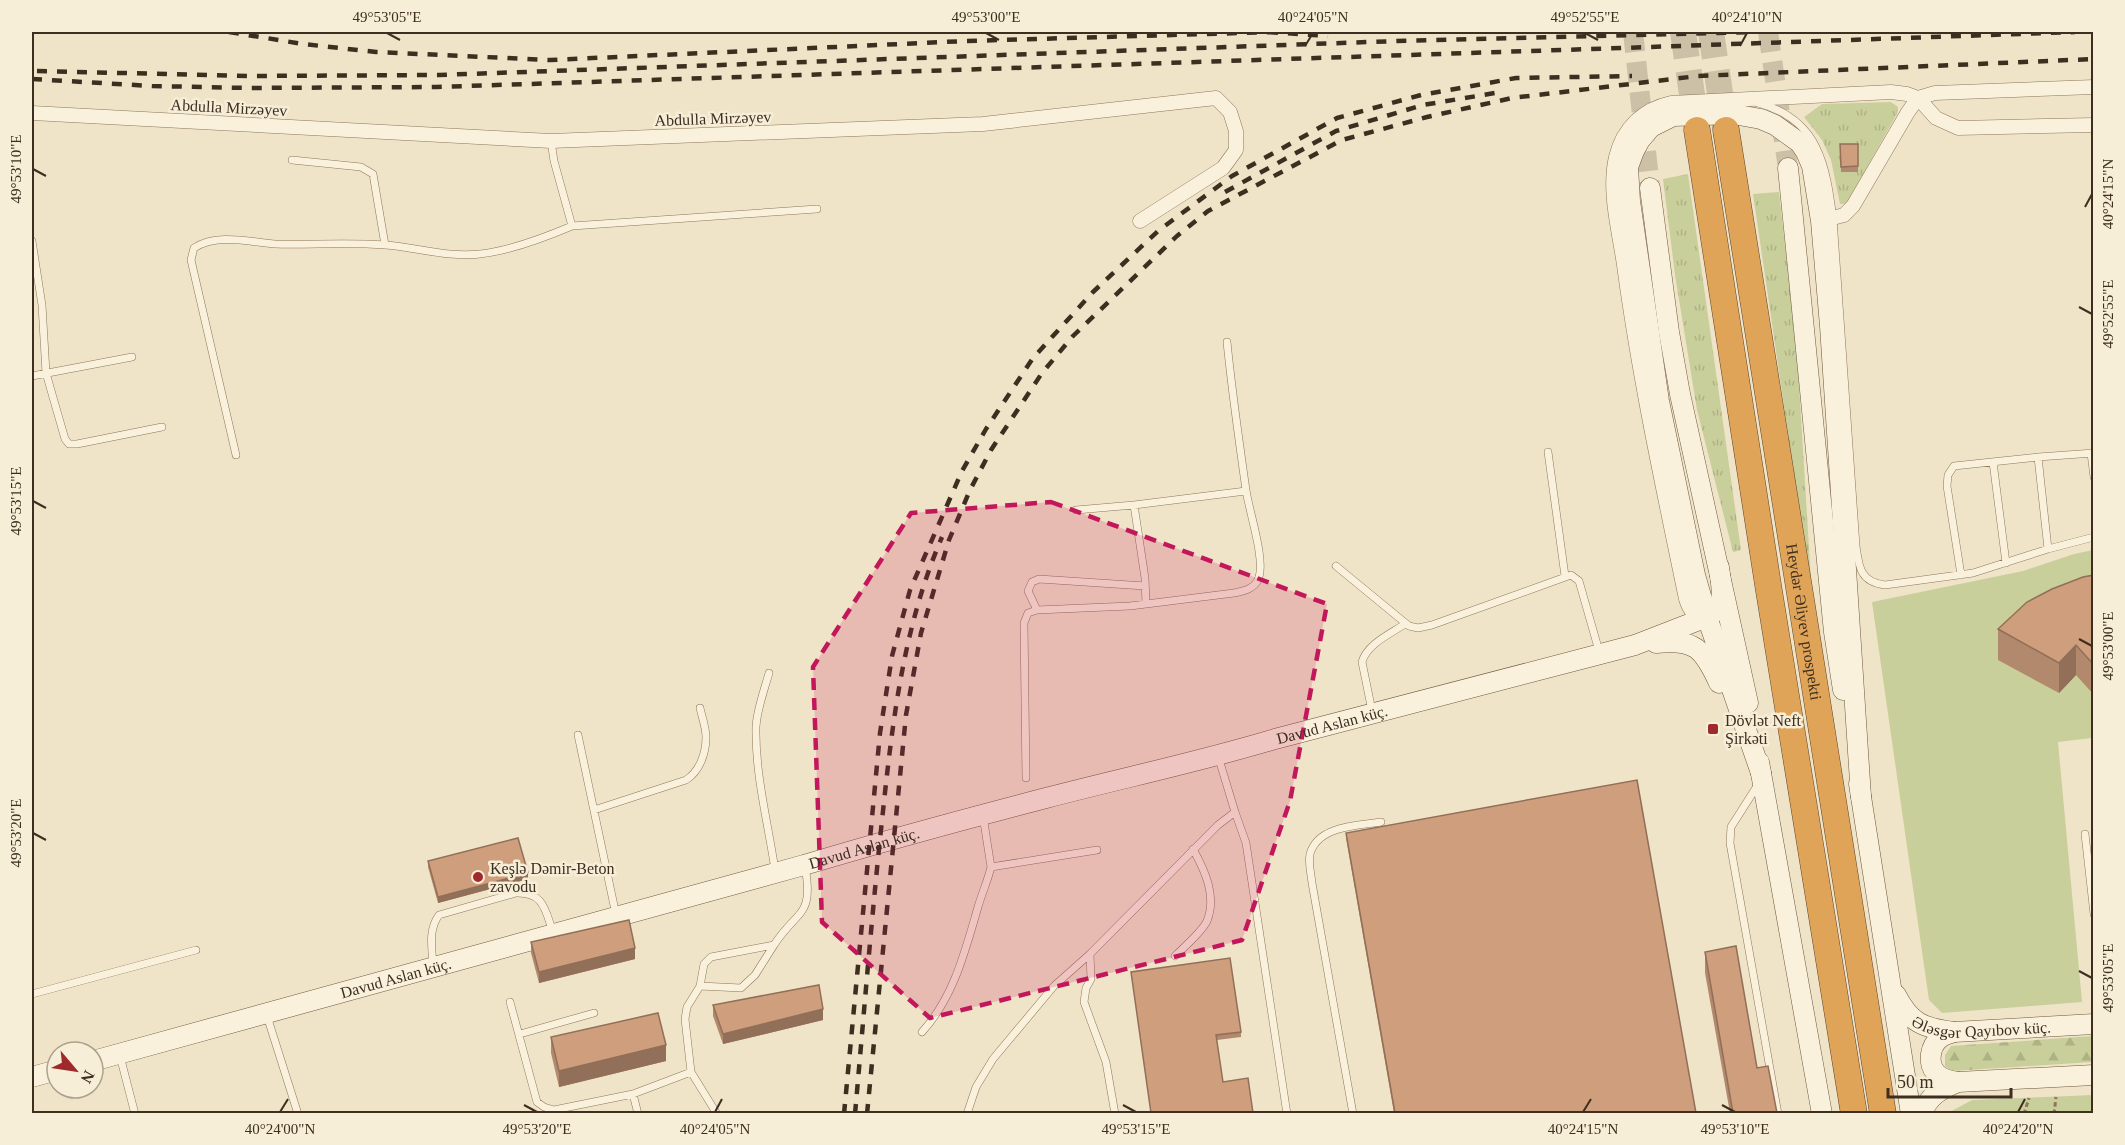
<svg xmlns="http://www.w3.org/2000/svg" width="2125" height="1145" font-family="Georgia,serif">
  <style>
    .grass { fill: url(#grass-tufts) }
    .forest { fill: url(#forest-firs) }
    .park { fill: #c9cf9b }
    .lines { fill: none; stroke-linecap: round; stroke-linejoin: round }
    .secondary-tunnel { stroke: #ccc0a6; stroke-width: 20; stroke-dasharray: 20 10; stroke-linecap: butt }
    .highway-tunnel { stroke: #ccc0a6; stroke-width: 26; stroke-dasharray: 26 13; stroke-linecap: butt }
    .lane-casing { stroke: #8d765c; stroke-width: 8 }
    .street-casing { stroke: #8d765c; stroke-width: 15 }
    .secondary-casing { stroke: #6f573f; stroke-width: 21 }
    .highway-casing { stroke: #5b4430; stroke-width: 27 }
    .path { stroke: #8d765c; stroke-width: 3; stroke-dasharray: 4.5 3; stroke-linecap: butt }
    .lane { stroke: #faf1dc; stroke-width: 7 }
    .street { stroke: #faf1dc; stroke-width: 14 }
    .secondary { stroke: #faf1dc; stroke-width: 20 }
    .highway { stroke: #e0a458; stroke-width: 26 }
    .rail { stroke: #3d2e20; stroke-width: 4.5; stroke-dasharray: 10 10; stroke-linecap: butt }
    .wall { fill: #b2896c }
    .shaded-wall { fill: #916f58 }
    .building { fill: #cf9f7d; stroke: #916f58; stroke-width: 1.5 }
    .marked { fill: #c2185b; fill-opacity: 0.2; stroke: #c2185b; stroke-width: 4.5; stroke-dasharray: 12 8; stroke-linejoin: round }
    .ticks { fill: none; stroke: #3d2e20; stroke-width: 2 }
    .poi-dot { fill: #9e2a2b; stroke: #f7eed8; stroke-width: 2 }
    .labels { text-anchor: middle; stroke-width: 5; stroke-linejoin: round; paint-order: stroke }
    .street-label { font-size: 16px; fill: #3d2e20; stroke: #f7eed8 }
    .poi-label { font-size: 16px; fill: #3d2e20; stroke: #f7eed8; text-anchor: start }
    .neatline { fill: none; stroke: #3d2e20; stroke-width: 2 }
    .ticks-label { font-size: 15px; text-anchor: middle; fill: #3d2e20 }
  </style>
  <defs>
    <pattern id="grass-tufts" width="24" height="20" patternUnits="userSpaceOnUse" patternTransform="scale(1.5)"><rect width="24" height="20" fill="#c9cf9b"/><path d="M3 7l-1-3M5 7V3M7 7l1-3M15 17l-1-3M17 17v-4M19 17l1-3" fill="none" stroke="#aeb285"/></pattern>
    <pattern id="forest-firs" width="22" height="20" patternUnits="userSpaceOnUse" patternTransform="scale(1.5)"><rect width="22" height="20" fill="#c9cf9b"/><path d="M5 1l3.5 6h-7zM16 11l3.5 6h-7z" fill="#aeb285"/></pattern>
  </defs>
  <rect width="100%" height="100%" fill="#f0e4c8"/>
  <!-- grass -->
  <path class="grass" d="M1891 102 1898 107 1897 114 1849 199 1845 204H1840L1831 160 1822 140 1804 117 1822 104Z
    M1688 174 1741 550 1733 552 1697 410 1675 275 1663 179Z
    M1779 192 1797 351 1812 597 1753 194Z"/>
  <!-- forest -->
  <path class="forest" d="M2093 1036V1062L1952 1071 1945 1066V1055L1951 1046Z"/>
  <!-- park -->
  <path class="park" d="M2093 550V748L2092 738 2058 742 2082 1002 1942 1013 1929 1000 1872 602 2023 571 2074 554Z
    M2093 1095V1113H1948L1972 1100Z"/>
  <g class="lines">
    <!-- secondary-tunnel -->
    <path class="secondary-tunnel" d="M1633 32 1650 188
      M1768 32 1788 168"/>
    <!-- highway-tunnel -->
    <path class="highway-tunnel" d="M1683 32 1697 129
      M1711 32 1725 127"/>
    <defs>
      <path id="lane" d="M1758 103C1819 119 1826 165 1833 219L1856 546C1859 567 1860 582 1885 585L1973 573 2048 549 2094 537
        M551 141 554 161 572 226 817 209
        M292 160 361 167 373 174 385 245
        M32 241 42 305 46 373 65 439 69 444H77L162 427
        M32 376 132 357
        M1548 452 1565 576
        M2091 453 2094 477
        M236 455 191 260 194 248C217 233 249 242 275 244 311 245 348 242 385 245 416 247 448 258 480 254 508 251 546 237 572 226
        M2038 457 2048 549
        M1993 462 2006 563
        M1134 505 1246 491
        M1076 510 1134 505 1145 578 1146 604
        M1336 566 1409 626 1418 628 1432 625 1571 575 1579 581 1599 651
        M1961 575 1947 486 1948 475 1954 466 2038 457 2094 453
        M1037 610 1028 591 1032 582 1039 579 1145 586
        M769 673C764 691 757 709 756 727 755 774 768 823 775 870
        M1372 711 1362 662C1367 644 1390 634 1405 624
        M578 735 616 915
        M1026 778 1024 623 1028 613 1037 610 1130 606 1234 593C1245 591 1256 588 1259 577 1265 558 1249 511 1246 490 1239 441 1232 392 1227 342
        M1759 783 1731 827 1730 843 1778 1114
        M594 810 686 780C700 771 706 753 706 737 706 728 702 717 700 708
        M1235 812 1246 843 1287 1114
        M983 816 991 867
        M2085 834 2094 914
        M1090 954 1091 979 1086 988 1084 1002 1106 1062 1115 1114
        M1175 956C1184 947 1202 932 1207 921 1217 896 1205 871 1193 849
        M433 965C432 948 428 930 439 915L516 893C544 892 545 910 553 932
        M700 986 741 988 755 975 774 945
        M32 994 196 950
        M510 1002 537 1102 544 1107 554 1110 633 1094 691 1072
        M267 1016 298 1114
        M922 1032C954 997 965 951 978 907 982 893 988 880 991 867L1097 850
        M520 1034 594 1013
        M120 1056 135 1114
        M633 1094 638 1114
        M717 1114 691 1072 685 1019 687 1007 700 986 704 964 711 957 774 945C798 908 814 918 805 866
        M967 1114 976 1087 993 1059 1054 986 1090 954 1218 825 1235 812 1218 756
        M1353 1114 1312 883C1311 873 1308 863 1310 854 1318 825 1358 826 1381 822"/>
      <path id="street" d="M32 113 551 141 983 124 1216 98 1230 112 1236 131V150L1223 168 1140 221
        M1821 221 1844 215 1853 206 1908 112 1918 98 1935 93 2094 87
        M1707 617C1694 616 1690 612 1686 599 1663 488 1639 377 1624 265 1619 230 1608 191 1616 157 1623 128 1643 109 1671 103L1891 92 1907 94 1918 98 1936 118 1958 128 2094 125"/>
      <g id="secondary">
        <path d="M1788 168 1834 632 1843 690"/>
        <path d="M1650 188 1669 332 1680 394 1748 703"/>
        <path d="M1656 643C1695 639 1703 648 1719 683"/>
        <path d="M1759 762 1822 1114"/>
        <path d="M1761 773 1707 617 1695 575 1659 401 1630 201 1628 167 1634 151 1640 140 1651 127 1673 116 1733 114 1761 119 1775 125 1800 143 1806 152 1812 166 1821 221 1830 326 1861 797"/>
        <path d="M1859 784 1911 1114"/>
        <path id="s1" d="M1896 995C1910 1023 1923 1028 1954 1032L2094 1024"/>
        <path d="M1954 1032C1949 1034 1944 1035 1940 1038 1930 1046 1927 1063 1936 1073 1941 1079 1950 1081 1958 1082"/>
        <path id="s2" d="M93 1061 804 865C884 841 965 819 1046 798 1122 778 1199 762 1275 739L1635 645 1707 617C1728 606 1721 587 1719 567"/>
        <path d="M32 1077 57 1070"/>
        <path d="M1922 1114C1928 1096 1941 1089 1958 1082L2094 1075"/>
      </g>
      <g id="highway">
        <path d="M1697 130 1769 591 1854 1114"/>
        <path id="s3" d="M1726 130 1883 1114"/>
      </g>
    </defs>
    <!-- lane casing -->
    <use href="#lane" class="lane-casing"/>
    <!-- street casing -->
    <use href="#street" class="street-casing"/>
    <!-- secondary casing -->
    <use href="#secondary" class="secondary-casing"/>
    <!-- highway casing -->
    <use href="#highway" class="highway-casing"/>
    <!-- path -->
    <path class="path" d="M1949 1112 1952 1114
      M2024 1114 2029 1098
      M2054 1114 2056 1097"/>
    <!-- lane -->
    <use href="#lane" class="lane"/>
    <!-- street -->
    <use href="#street" class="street"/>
    <!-- secondary -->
    <use href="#secondary" class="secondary"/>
    <!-- highway -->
    <use href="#highway" class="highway"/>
    <!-- rail -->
    <path class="rail" d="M229 32 303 44 376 52 550 60 966 41 1274 32
      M1268 32 1328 36
      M37 71 249 76 439 75 1397 41 1755 32
      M32 79 152 86 248 88 437 87 1621 48 2075 32
      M1225 192 1336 131 1423 105 1495 93
      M844 1114 880 733 892 656 910 590 962 471 986 429 1033 358 1093 292 1158 231 1232 176 1337 118 1421 95 1516 78 1632 76
      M855 1114C864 1013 872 912 883 811 893 717 904 625 942 537
      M867 1114 906 715 921 633 949 540 970 490 991 450 1042 373 1073 336 1177 236 1208 211 1342 140 1427 117 1512 98 1698 76 2094 59"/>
  </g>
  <!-- wall -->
  <path class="wall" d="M1840 144H1858V172H1841Z
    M2094 575V695L2076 675 2059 693 1998 660V629Z
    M1346 833 1696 1113H1394L1346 838Z
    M428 861 528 879 438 903 428 867Z
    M531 942 635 959 539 983 531 953Z
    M1705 952 1757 1068 1777 1113H1730L1705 973Z
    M1131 972 1241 1032V1037L1217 1040 1223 1082 1253 1113H1151Z
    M713 1005 823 1020 723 1044 713 1016Z
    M551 1037 666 1061 559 1087 551 1053Z"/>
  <!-- shaded-wall -->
  <path class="shaded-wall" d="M2076 645V675L2059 693V663Z
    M528 873V879L438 903V897Z
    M635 948V959L539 983V972Z
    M823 1009V1020L723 1044V1034Z
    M666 1045V1061L559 1087V1071Z"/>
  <!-- building -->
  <path class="building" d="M1840 144H1858V166L1841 167Z
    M2094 575V665L2076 645 2059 663 1998 629 2027 602 2052 589 2083 577Z
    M1637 780 1696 1113H1395L1346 833Z
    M518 838 528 873 438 897 428 861Z
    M629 920 635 948 539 972 531 942Z
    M1736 946 1757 1068 1768 1066 1777 1113H1733L1705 952Z
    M1230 958 1241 1032 1216 1035 1223 1082 1248 1078 1253 1113H1151L1131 972Z
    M819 985 823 1009 723 1034 713 1005Z
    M658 1013 666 1045 559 1071 551 1037Z"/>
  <!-- marked area -->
  <path class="marked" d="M1051 502 1327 604 1290 801 1242 940 930 1018 822 922 813 667 911 513Z"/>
  <!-- ticks -->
  <path class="ticks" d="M387 33 400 40M986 33 999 40M1585 33 1598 40M1305 46 1313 33M1740 46 1747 33M33 169 46 176M2085 207 2092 194M2079 307 2092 314M33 501 46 508M2079 639 2092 646M33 833 46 840M2079 971 2092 978M524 1105 537 1112M1123 1105 1136 1112M1722 1105 1735 1112M280 1112 288 1099M715 1112 722 1099M1583 1112 1591 1099M2018 1112 2025 1099"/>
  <!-- markers -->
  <g class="poi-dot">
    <rect x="1707" y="723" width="12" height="12" rx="3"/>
    <circle cx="478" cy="877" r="6"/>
  </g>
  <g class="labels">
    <!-- street labels -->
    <g class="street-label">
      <text transform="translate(229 107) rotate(3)" y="6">Abdulla Mirzəyev</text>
      <text transform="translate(713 118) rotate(-2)" y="6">Abdulla Mirzəyev</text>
      <text dy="6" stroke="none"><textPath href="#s3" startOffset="498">Heydər Əliyev prospekti</textPath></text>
      <text dy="6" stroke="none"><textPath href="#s2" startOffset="1284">Davud Aslan küç.</textPath></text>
      <text dy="6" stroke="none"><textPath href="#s2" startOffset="800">Davud Aslan küç.</textPath></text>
      <text dy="6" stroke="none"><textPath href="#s2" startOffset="314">Davud Aslan küç.</textPath></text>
      <text dy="6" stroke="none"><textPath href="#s1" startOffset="100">Ələsgər Qayıbov küç.</textPath></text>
    </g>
    <!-- poi labels -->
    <g class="poi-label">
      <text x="1725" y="726">Dövlət Neft<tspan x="1725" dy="18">Şirkəti</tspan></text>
      <text x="490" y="874">Keşlə Dəmir-Beton<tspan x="490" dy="18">zavodu</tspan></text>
    </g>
  </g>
  <!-- border -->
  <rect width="2125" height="1145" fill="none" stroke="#f7eed8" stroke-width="66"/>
  <!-- north arrow -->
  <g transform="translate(75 1070) rotate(119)"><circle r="28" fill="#f7eed8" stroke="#ada18e" stroke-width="1.5"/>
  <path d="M0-4.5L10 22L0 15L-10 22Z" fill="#9e2a2b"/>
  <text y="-9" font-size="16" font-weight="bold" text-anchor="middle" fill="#3d2e20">N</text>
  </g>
  <!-- scale -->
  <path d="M1888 1088v9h123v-9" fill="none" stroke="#3d2e20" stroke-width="3"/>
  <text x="1897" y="1088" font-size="18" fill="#3d2e20" stroke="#f7eed8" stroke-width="4.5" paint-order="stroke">50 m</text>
  <rect x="33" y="33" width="2059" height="1079" class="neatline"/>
  <g class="ticks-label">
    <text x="387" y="22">49°53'05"E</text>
    <text x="986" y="22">49°53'00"E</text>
    <text x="1313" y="22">40°24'05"N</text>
    <text x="1585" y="22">49°52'55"E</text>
    <text x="1747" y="22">40°24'10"N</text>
    <text transform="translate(16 169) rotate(-90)" y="5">49°53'10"E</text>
    <text transform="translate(2108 194) rotate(-90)" y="5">40°24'15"N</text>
    <text transform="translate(2108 314) rotate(-90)" y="5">49°52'55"E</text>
    <text transform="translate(16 501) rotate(-90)" y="5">49°53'15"E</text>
    <text transform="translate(2108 646) rotate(-90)" y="5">49°53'00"E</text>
    <text transform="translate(16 833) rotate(-90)" y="5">49°53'20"E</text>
    <text transform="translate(2108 978) rotate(-90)" y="5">49°53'05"E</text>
    <text x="280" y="1134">40°24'00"N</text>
    <text x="537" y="1134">49°53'20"E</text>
    <text x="715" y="1134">40°24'05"N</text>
    <text x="1136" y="1134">49°53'15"E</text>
    <text x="1583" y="1134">40°24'15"N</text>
    <text x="1735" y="1134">49°53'10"E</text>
    <text x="2018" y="1134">40°24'20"N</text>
  </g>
</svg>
